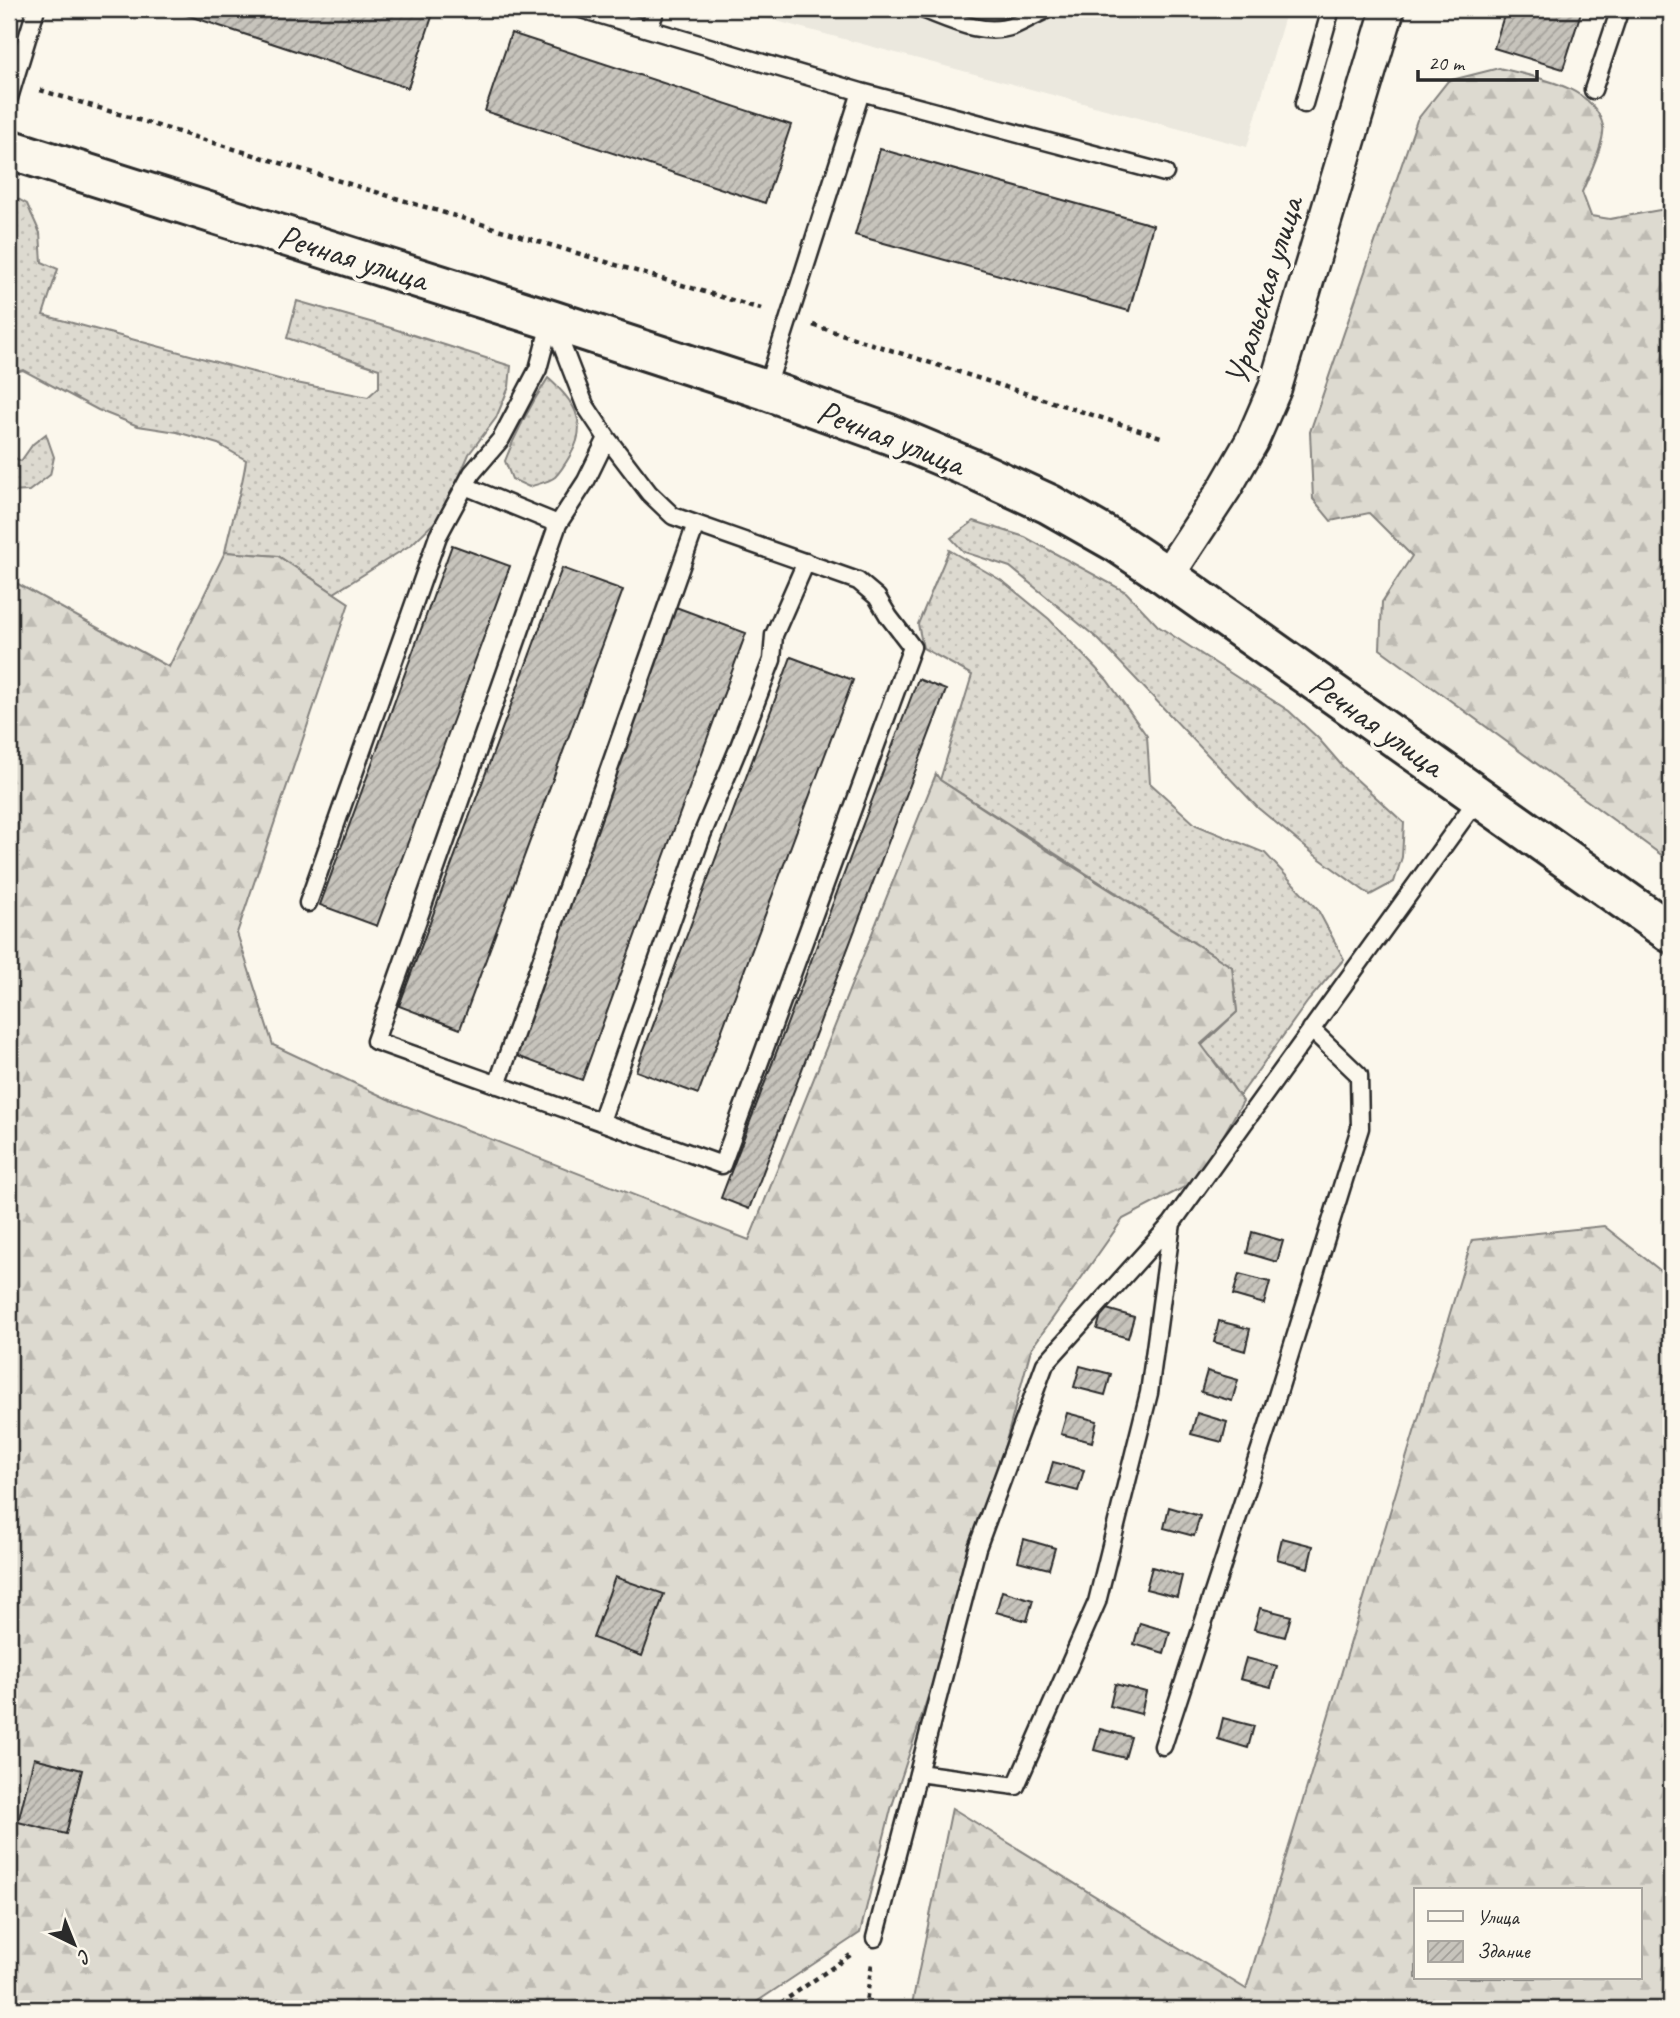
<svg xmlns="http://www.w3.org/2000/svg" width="1680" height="2018" font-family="Caveat,sans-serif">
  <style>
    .built { fill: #ebe8de }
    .grass { fill: url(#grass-dots); stroke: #84827e; stroke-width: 2 }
    .forest { fill: url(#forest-firs); stroke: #84827e; stroke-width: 2; fill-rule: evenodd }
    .building { fill: url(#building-hatch); stroke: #2b2b2b; stroke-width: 2 }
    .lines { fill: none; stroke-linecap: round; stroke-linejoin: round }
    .service-casing { stroke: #2b2b2b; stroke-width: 21 }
    .minor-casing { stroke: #2b2b2b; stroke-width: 37 }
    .tertiary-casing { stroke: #2b2b2b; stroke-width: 44 }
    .path { stroke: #2b2b2b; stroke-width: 4.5; stroke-dasharray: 5 5; stroke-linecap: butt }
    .service { stroke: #fbf7ec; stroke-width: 16 }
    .minor { stroke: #fbf7ec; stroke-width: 32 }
    .tertiary { stroke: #fbf7ec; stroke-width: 38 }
    .labels { text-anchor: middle; stroke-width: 7; stroke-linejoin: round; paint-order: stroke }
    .street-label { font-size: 35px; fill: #2b2b2b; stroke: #fbf7ec }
  </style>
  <defs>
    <pattern id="grass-dots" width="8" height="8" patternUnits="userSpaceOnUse" patternTransform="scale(1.75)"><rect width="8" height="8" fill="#dddad0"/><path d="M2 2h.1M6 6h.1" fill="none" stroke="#bebbb3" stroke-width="1.8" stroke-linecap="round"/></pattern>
    <pattern id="forest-firs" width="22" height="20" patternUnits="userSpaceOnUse" patternTransform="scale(1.75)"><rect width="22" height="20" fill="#dddad0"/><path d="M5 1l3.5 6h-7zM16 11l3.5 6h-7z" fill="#bebbb3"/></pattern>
    <pattern id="building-hatch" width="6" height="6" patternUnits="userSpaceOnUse" patternTransform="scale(1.75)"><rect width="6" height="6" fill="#c7c4bc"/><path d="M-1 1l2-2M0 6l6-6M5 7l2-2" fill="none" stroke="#a29f99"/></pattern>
  </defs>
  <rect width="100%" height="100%" fill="#fbf7ec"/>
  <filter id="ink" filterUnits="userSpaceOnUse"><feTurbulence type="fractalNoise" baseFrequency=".0143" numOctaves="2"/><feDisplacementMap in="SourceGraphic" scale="14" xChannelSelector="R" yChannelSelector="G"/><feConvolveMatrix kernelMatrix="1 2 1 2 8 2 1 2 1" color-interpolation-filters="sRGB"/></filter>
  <g filter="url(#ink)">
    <!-- built -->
    <path class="built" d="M732 9H1287L1247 147Z"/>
    <!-- grass -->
    <path class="grass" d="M9 194 27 204 40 233 42 262 58 269 43 315 286 381 368 397 379 387V369L287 338 297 301 391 328 511 366 509 387 496 418 469 454 443 514 412 544 334 593 278 556 225 552C231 521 242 491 246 460L218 444 177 432 138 426 98 410 23 370 9 374Z
      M548 378C572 399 590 422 571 454 567 461 561 471 555 477 549 482 537 484 529 487L512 479 505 461C516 432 531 404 548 378Z
      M46 434 54 457 50 475 29 491 9 492V455L21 461 33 444Z
      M974 521 1025 537 1126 592 1158 626 1289 711 1318 738 1343 767 1404 823 1402 857 1394 882 1370 895 1316 856 1258 808 1098 639 1010 567 964 552 951 538Z
      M949 550 1004 582 1049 619 1107 680 1147 736 1150 783 1196 825 1265 853 1318 910 1344 959 1308 1001 1239 1097 1223 1071 1201 1046 1237 1012 1232 967 940 780 972 675 923 648 918 624Z"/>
    <!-- forest -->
    <path class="forest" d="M1499 68C1533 77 1594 85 1603 126 1606 140 1588 178 1582 192L1591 216 1610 219 1671 208V862L1380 649 1382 602 1412 556 1369 513 1331 521 1313 499 1310 432 1417 120 1448 81Z
      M225 552 278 556 349 603 237 933 273 1045 388 1099 749 1240 936 774 940 780 1045 849 1232 967 1237 1012 1201 1044 1243 1101 1198 1180 1123 1219 1031 1349 977 1548 891 1809 860 1933 746 2009H9V579L169 667Z
      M1604 1226 1671 1279V2009H911L952 1808 1246 1989 1472 1240ZM1416 1890H1640V1978H1416Z"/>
    <!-- building -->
    <path class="building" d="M168 9H428L434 11 408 88Z
      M1506 9H1582L1563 69 1494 48Z
      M511 33 791 125 765 203 485 111Z
      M880 149 1153 225 1129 311 855 235Z
      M452 545 510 566 377 926 320 905Z
      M562 568 623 590 460 1029 399 1006Z
      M673 606 746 633 582 1080 509 1053Z
      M791 657 853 680 698 1094 636 1071Z
      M918 679 946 690 749 1209 721 1198Z
      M1252 1232 1283 1241 1277 1262 1247 1253Z
      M1239 1274 1270 1282 1264 1304 1233 1295Z
      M1103 1308 1134 1317 1128 1338 1097 1329Z
      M1219 1321 1250 1329 1245 1351 1214 1342Z
      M1080 1366 1111 1374 1105 1395 1074 1387Z
      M1207 1371 1238 1380 1232 1401 1201 1392Z
      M1067 1413 1097 1421 1092 1442 1061 1434Z
      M1197 1413 1227 1422 1222 1442 1191 1434Z
      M1053 1462 1084 1470 1078 1491 1047 1483Z
      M1169 1507 1200 1516 1194 1536 1164 1528Z
      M1282 1538 1313 1546 1308 1568 1277 1559Z
      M1024 1539 1055 1548 1049 1569 1018 1561Z
      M1152 1567 1182 1576 1177 1597 1146 1589Z
      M615 1577 664 1594 642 1656 593 1638Z
      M1002 1591 1033 1600 1027 1621 996 1612Z
      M1260 1608 1291 1616 1285 1637 1254 1629Z
      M1140 1623 1170 1632 1164 1653 1134 1644Z
      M1246 1658 1277 1666 1271 1687 1240 1679Z
      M1115 1684 1146 1692 1141 1714 1110 1706Z
      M1223 1718 1254 1726 1248 1748 1218 1739Z
      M1100 1729 1131 1737 1125 1758 1094 1750Z
      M34 1758 82 1770 66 1834 18 1822Z"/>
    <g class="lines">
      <defs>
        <path id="service" d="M581 9 861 92 1165 173
          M922 9C949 19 983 37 1013 26 1025 21 1036 14 1048 9
          M649 29 656 9
          M1593 90 1620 9
          M9 98 36 9
          M1304 104 1331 9
          M766 390 861 92
          M465 486 558 524 375 1041 722 1165 912 647 889 617 877 597 858 581 673 516 649 493 607 438 585 405 554 325
          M558 524 586 481 607 438
          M308 903 438 536 472 473 501 439 538 369 551 320
          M497 1085 696 524
          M601 1121 702 835 738 749 772 660 774 635 806 562
          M1163 1746 1268 1425 1360 1128 1359 1075 1311 1029
          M918 1773 1016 1786 1097 1602 1149 1393 1172 1223
          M875 1938 977 1548 1045 1364 1172 1223 1479 797"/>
        <path id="minor" d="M1167 576 1225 488 1252 441 1275 388 1388 9"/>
        <path id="tertiary" d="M9 149 551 320 766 390 889 434 975 470 1049 504 1116 542 1167 576 1671 933"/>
      </defs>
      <!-- service casing -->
      <use href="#service" class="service-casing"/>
      <!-- minor casing -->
      <use href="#minor" class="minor-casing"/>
      <!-- tertiary casing -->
      <use href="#tertiary" class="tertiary-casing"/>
      <!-- path -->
      <path class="path" d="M40 90 761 309
        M813 325 1164 438
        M772 2009 852 1954
        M865 2009 872 1963"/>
      <!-- service -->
      <use href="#service" class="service"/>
      <!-- minor -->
      <use href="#minor" class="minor"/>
      <!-- tertiary -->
      <use href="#tertiary" class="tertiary"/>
    </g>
  </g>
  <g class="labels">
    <!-- street labels -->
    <g class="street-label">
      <text transform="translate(353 257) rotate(17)" y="12">Речная улица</text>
      <text transform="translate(1263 291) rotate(-73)" y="12">Уральская улица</text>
      <text transform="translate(891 437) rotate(21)" y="12">Речная улица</text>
      <text transform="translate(1377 724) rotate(35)" y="12">Речная улица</text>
    </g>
  </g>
  <!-- margin -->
  <rect width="1680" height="2018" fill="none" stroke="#fbf7ec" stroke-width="35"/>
  <rect x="18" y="18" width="1645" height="1983" fill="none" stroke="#2b2b2b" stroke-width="2.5" filter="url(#ink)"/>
  <!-- legend -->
  <rect x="1414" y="1888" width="228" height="91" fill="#fbf7ec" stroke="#a8a59f" stroke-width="2"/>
  <rect x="1428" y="1911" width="35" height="10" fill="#fbf7ec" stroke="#a8a59f" stroke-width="2"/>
  <text x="1477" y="1924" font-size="21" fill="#2b2b2b">Улица</text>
  <rect x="1428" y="1941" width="35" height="21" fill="url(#building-hatch)" stroke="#a8a59f" stroke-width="2"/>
  <text x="1477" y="1958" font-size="21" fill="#2b2b2b">Здание</text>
  <!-- north arrow -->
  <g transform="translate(74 1944) rotate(137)" stroke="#fbf7ec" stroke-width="5" paint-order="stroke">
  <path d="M0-5L12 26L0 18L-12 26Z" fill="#2b2b2b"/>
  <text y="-10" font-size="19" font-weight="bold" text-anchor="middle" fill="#2b2b2b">С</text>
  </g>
  <!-- scale -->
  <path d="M1418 70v10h119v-10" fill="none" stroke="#2b2b2b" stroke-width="3.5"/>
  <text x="1428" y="70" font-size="21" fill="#2b2b2b" stroke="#fbf7ec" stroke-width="5" paint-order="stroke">20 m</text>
</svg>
